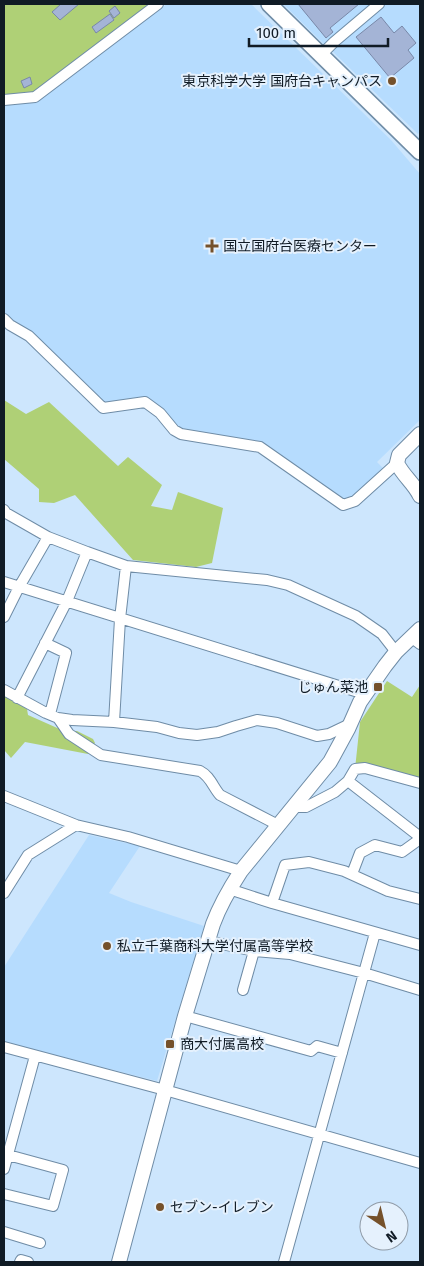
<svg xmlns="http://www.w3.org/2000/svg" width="424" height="1266" font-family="'Fira Sans','Noto Sans JP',sans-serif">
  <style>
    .built { fill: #b6dcfe }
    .green { fill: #afd076 }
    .building { fill: #a4b4d6; stroke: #7988a8 }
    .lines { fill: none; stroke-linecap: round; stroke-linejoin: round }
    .street-casing { stroke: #6f8ca6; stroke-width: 12 }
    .secondary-casing { stroke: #6f8ca6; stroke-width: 16 }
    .primary-casing { stroke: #6f8ca6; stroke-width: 18 }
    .street { stroke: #fff; stroke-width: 10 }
    .secondary { stroke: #fff; stroke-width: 14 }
    .primary { stroke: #fff; stroke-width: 15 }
    .poi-dot { fill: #75512b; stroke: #e5f1fd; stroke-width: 2 }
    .labels { text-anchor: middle; stroke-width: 4; stroke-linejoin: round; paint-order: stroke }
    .poi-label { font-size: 14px; fill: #101b25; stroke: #e5f1fd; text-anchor: start }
  </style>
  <rect width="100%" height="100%" fill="#cde6fd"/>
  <!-- built -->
  <path class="built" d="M167 4H251L391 140 420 174V420L377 462 384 469 356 497 348 500 340 499 260 444 183 431 175 426 150 401 104 406 4 317V104L37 101Z
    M283 4H377L326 46Z
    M383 4H420V132L418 134 331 50Z
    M89 835 140 846 109 893 131 902 204 926 157 1081 4 1042V967Z"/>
  <!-- green -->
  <path class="green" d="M4 4H149L33 92 4 95Z
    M4 400 26 414 49 402 118 466 128 457 162 485 151 506 172 510 178 492 223 508 212 563 196 567 133 560 75 495 54 503 39 502V489L4 459Z
    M387 681 412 697 420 685V786L355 769 360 722Z
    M4 696 27 709 28 715 64 731H77L93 739 95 743 88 754 25 742 11 758 4 750Z"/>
  <!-- building -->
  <path class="building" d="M61 4H79L60 20 52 12Z
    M298 4H359L330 28 333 32 326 38Z
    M115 6 120 13 114 18 109 11Z
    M110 14 114 20 96 33 92 27Z
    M381 17 394 33 402 26 416 43 408 50 414 58 390 78 356 37Z
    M30 77 32 84 24 88 21 81Z"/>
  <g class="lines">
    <defs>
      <path id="street" d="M321 55 334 42 379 4
        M4 100 35 97 158 4
        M4 319 10 325 29 336 103 408 145 402 160 413 174 430 181 434 260 447 343 505 355 501 397 463
        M4 510 6 513 48 537 87 552 126 566 267 580 288 585 356 616 382 634 396 652
        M4 582 355 691
        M4 617 19 587 48 537
        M412 638 420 644
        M45 643 66 653 50 714
        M4 690 46 713 58 718 72 720 114 722 157 727 179 733 197 735 218 732 236 726 257 720 277 723 317 736 329 734 350 724
        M17 698 67 601 87 552
        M58 718 69 734 101 755 200 771C210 776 213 787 220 795L278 825
        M114 722 120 619 126 566
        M348 781 420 837
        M4 796 76 825
        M294 807H306L335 792 348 781 355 769 365 768 420 783
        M352 874 360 853 375 845 402 852 420 839
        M229 889 272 903 420 945
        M4 893 28 855 76 825 128 837 241 871
        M272 903 285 865 309 862 344 871 388 891 420 899
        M208 941 254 951
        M243 990 254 951 290 954 364 973 420 990
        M185 1016 311 1051 317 1046 342 1053
        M4 1047 165 1090 420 1163
        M4 1169 35 1056
        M4 1194 53 1206 63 1170 8 1155
        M4 1232 40 1243
        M20 1262 21 1260 28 1262
        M284 1262 375 933"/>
      <path id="secondary" d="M420 434 399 455 397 463C403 476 414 483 420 496
        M119 1262 185 1016 213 924C220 905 230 888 241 871L330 762 348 729 360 702 385 666 396 652 420 629"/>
      <path id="primary" d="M269 4 420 152"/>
    </defs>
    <!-- street casing -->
    <use href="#street" class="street-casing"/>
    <!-- secondary casing -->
    <use href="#secondary" class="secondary-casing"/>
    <!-- primary casing -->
    <use href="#primary" class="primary-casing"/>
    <!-- street -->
    <use href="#street" class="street"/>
    <!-- secondary -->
    <use href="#secondary" class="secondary"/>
    <!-- primary -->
    <use href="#primary" class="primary"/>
  </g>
  <!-- markers -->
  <g class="poi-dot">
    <circle cx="392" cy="81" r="5"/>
    <path d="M209.5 238.5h5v5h5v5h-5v5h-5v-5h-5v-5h5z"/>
    <rect x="373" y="682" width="10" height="10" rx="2.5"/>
    <circle cx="107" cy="946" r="5"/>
    <rect x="165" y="1039" width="10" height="10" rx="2.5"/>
    <circle cx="160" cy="1207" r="5"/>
  </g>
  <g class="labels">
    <!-- poi labels -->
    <g class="poi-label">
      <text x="382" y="86" text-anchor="end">東京科学大学 国府台キャンパス</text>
      <text x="223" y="251">国立国府台医療センター</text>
      <text x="368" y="692" text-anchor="end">じゅん菜池</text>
      <text x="117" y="951">私立千葉商科大学付属高等学校</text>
      <text x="180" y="1049">商大付属高校</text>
      <text x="170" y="1212">セブン-イレブン</text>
    </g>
  </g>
  <!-- border -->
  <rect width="424" height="1266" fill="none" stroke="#101b25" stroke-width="10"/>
  <!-- north arrow -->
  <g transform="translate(384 1226) rotate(145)"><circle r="24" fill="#e5f1fd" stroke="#909ba7"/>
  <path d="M0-4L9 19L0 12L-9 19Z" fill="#75512b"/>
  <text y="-8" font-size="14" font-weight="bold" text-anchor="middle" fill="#101b25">N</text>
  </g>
  <!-- scale -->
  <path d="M249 38v8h139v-8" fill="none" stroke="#101b25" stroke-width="2.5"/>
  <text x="256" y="38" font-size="15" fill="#101b25" stroke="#e5f1fd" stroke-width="4" paint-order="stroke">100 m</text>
</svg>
